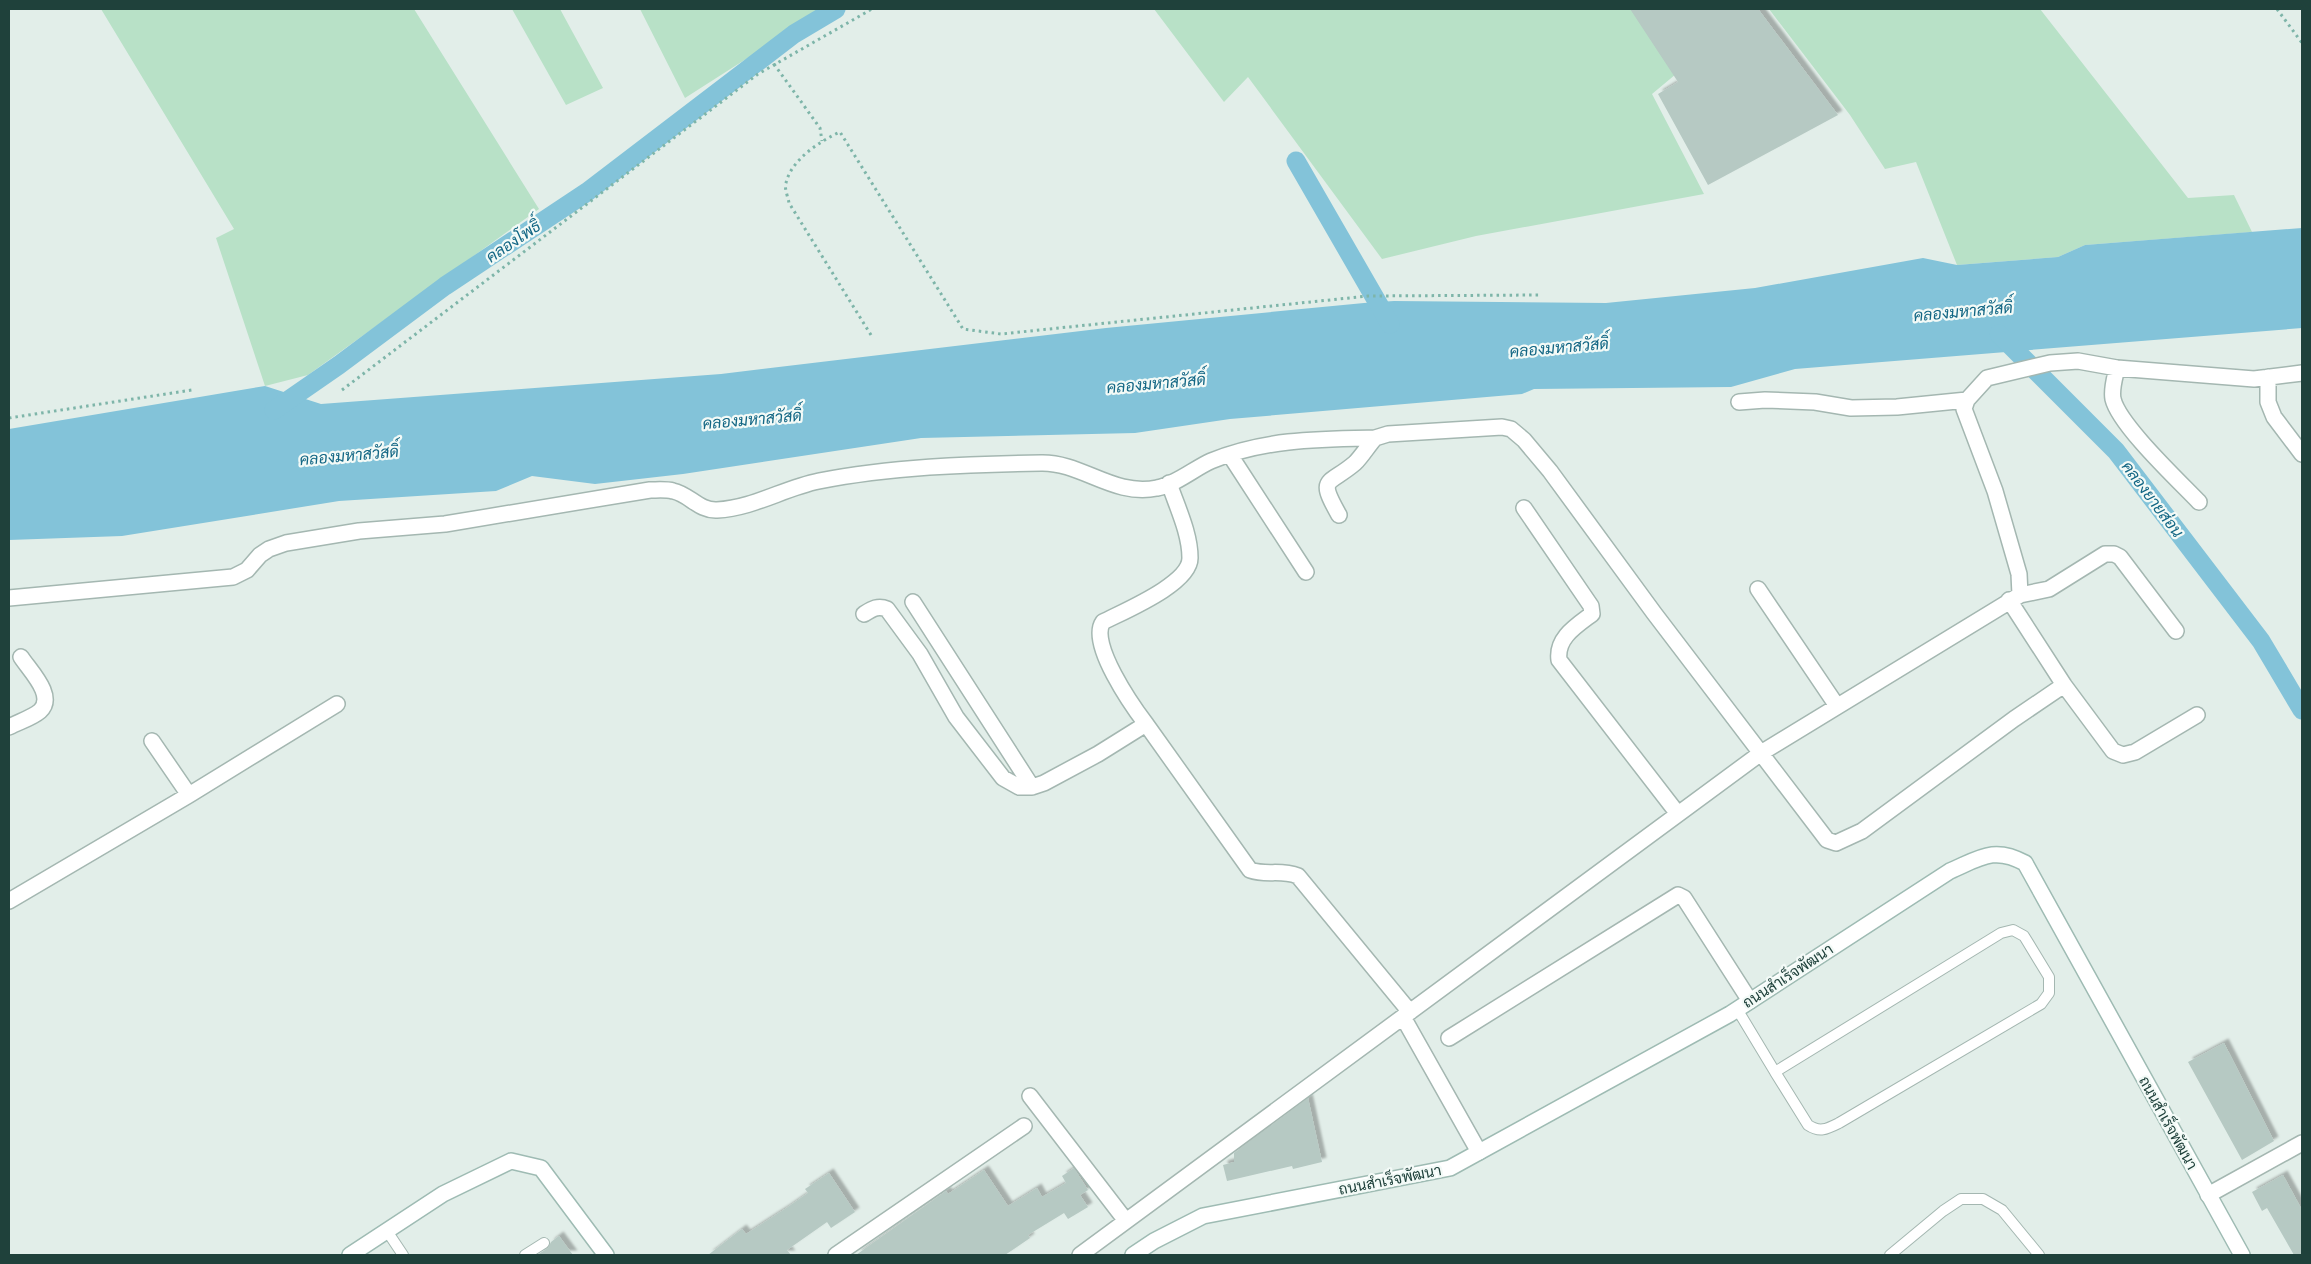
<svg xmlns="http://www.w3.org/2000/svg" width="2311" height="1264" font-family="Lato,Sarabun,sans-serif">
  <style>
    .green { fill: #b8e1c7 }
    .water { fill: #83c3d9 }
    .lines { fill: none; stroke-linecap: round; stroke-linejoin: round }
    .canal { stroke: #83c3d9; stroke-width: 19 }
    .building { fill: #b6c9c3; filter: url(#shadow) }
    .lane-casing { stroke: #a4b7b1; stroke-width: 12 }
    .street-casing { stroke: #a4b7b1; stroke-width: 18 }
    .secondary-casing { stroke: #9ebbb3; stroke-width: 18 }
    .path { stroke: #7eb5a9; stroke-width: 3; stroke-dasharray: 2.5 4; stroke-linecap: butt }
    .lane { stroke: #fff; stroke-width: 10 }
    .street { stroke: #fff; stroke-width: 15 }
    .secondary { stroke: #fff; stroke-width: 15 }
    .labels { text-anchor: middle; stroke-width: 4.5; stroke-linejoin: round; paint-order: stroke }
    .street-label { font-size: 15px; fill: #1f413b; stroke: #f3faf7 }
    .water-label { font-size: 16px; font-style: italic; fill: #126684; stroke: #f3faf7 }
  </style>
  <defs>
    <filter id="shadow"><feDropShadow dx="4.5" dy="-4.5" stdDeviation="1" flood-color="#0004"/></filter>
  </defs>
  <rect width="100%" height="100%" fill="#e2eee9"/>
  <!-- green -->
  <path class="green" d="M101 9H414L539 209 308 375 265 386 216 238 234 229Z
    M512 9H560L603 88 566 105Z
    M640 9H824L685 98Z
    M1154 9H1634L1676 74 1652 94 1704 194 1476 236 1382 259 1248 77 1224 102Z
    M1769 9H2040L2188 198 2234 195 2252 232 2085 245 2058 257 1957 265 1916 162 1885 169 1850 115Z"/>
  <!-- water -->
  <path class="water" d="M2302 228V328L1795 369 1731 387 1534 389 1522 394 1230 419 1135 433 921 438 683 474 595 484 532 476 496 491 339 501 122 536 9 540V429L265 386 321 404 721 374 1106 328 1364 303 1394 301 1606 303 1755 288 1923 258 1957 265 2058 257 2085 245Z"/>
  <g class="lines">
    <!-- canal -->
    <path class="canal" d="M1296 161 1390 324
      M1999 334 2116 451 2261 641 2302 710
      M274 410 339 365 445 286 587 192 794 34 836 9"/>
  </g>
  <!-- building -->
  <path class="building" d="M1630 9H1758L1838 115 1708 185 1658 94 1678 82Z
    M2224 1043 2274 1141 2242 1160 2188 1062Z
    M1308 1098 1322 1162 1293 1169 1292 1166 1227 1181 1223 1165 1234 1162V1153Z
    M1074 1168 1088 1190 1080 1195 1088 1207 1068 1219 1064 1213 1028 1235 1030 1238 1005 1255H856L946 1191 948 1194 984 1170 1008 1206 1037 1188 1042 1197 1066 1183 1062 1176Z
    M829 1173 855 1212 831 1228 827 1222 787 1250 791 1255H708L742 1229 746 1234 785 1209 808 1193 805 1189Z
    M2283 1175 2302 1210V1255H2294L2267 1208 2262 1211 2252 1192Z
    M559 1236 573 1255H537L548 1248 551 1242Z"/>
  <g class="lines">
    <defs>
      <path id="lane" d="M2013 930 2024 936 2049 977V993L2041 1004 1839 1123C1827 1129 1820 1133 1808 1125L1775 1072 2001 933Z
        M1737 1009 1775 1072
        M387 1231 403 1255
        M525 1255 544 1243
        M1890 1255 1943 1211 1961 1199H1983L2002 1210 2039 1255"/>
      <path id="street" d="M2117 368C2115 377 2111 389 2113 399 2119 425 2179 481 2199 502
        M2268 377V402L2274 417 2302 454
        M1739 402 1765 400 1815 402 1851 408 1897 407 1967 400
        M1230 455 1306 572
        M1524 508 1591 606 1592 614C1576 626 1556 638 1559 660L1678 814
        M1339 515C1317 476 1328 486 1355 463 1362 456 1368 446 1375 438
        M1758 589 1837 706
        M2020 595 2049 589 2105 554H2114L2120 557 2176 631
        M9 598 233 577 247 570 260 555 269 549 286 543 359 531 445 524 650 490C657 490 666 489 673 491 689 494 699 511 717 510 754 508 784 488 819 481 890 467 968 464 1041 463 1082 462 1113 497 1157 488 1175 485 1195 468 1211 461 1264 439 1319 439 1375 438L1388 434 1502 427 1511 429 1524 440 1550 471 1654 613 1827 840 1836 843 1862 831 2014 719 2064 685
        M2009 600 2064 685 2113 751 2123 755 2135 752 2197 715
        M913 602 1032 787
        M864 614C872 609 878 605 887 609L920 654 956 717 1003 778 1019 787H1032L1044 783 1098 754 1146 724C1133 707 1088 643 1103 622 1124 611 1190 584 1190 558 1190 533 1177 507 1169 483
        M1146 724 1250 870C1267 876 1280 869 1298 876L1410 1012
        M9 727C18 722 32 718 40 711 56 696 30 671 21 657
        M152 741 189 795
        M9 901 189 795 337 704
        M1403 1017 1479 1152
        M1449 1038 1678 895 1684 898 1750 1001
        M1030 1096 1126 1221
        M2208 1195 2302 1143
        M836 1255 1024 1126
        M1080 1255 1761 753 2020 595 2019 574 1995 491 1964 409 1967 400 1987 378 2050 363 2078 361 2117 368 2254 379 2302 373"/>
      <path id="secondary" d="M350 1255 443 1194 511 1161 541 1168 606 1255
        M1133 1255 1154 1241 1203 1216 1450 1168 1730 1014 1950 871C1980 858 1994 846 2025 863L2242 1255"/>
    </defs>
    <!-- lane casing -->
    <use href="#lane" class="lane-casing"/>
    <!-- street casing -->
    <use href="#street" class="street-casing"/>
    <!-- secondary casing -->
    <use href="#secondary" class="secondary-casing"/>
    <!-- path -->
    <path class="path" d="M2277 9 2302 43
      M774 64 820 128 822 141
      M871 335 789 203C788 197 784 188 786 183 791 160 820 141 840 132L963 329 1001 334 1368 296 1540 295
      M342 390 758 74 872 9
      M9 418 192 390"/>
    <!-- lane -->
    <use href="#lane" class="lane"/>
    <!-- street -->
    <use href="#street" class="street"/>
    <!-- secondary -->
    <use href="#secondary" class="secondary"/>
  </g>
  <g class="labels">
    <!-- street labels -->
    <g class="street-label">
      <text transform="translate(1788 976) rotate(-33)" y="5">ถนนสำเร็จพัฒนา</text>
      <text transform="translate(2168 1123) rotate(61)" y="5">ถนนสำเร็จพัฒนา</text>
      <text transform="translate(1390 1180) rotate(-11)" y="5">ถนนสำเร็จพัฒนา</text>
    </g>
    <!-- water labels -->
    <g class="water-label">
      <text transform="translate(513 241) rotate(-34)" y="6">คลองโพธิ์</text>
      <text transform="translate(1963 311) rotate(-5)" y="6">คลองมหาสวัสดิ์</text>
      <text transform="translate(1559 347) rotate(-5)" y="6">คลองมหาสวัสดิ์</text>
      <text transform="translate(1156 383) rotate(-5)" y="6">คลองมหาสวัสดิ์</text>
      <text transform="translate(752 419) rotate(-5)" y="6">คลองมหาสวัสดิ์</text>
      <text transform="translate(349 455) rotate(-5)" y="6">คลองมหาสวัสดิ์</text>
      <text transform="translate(2153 499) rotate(53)" y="6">คลองยายส่อน</text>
    </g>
  </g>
  <!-- border -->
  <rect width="2311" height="1264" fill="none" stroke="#1f413b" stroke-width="20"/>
</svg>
